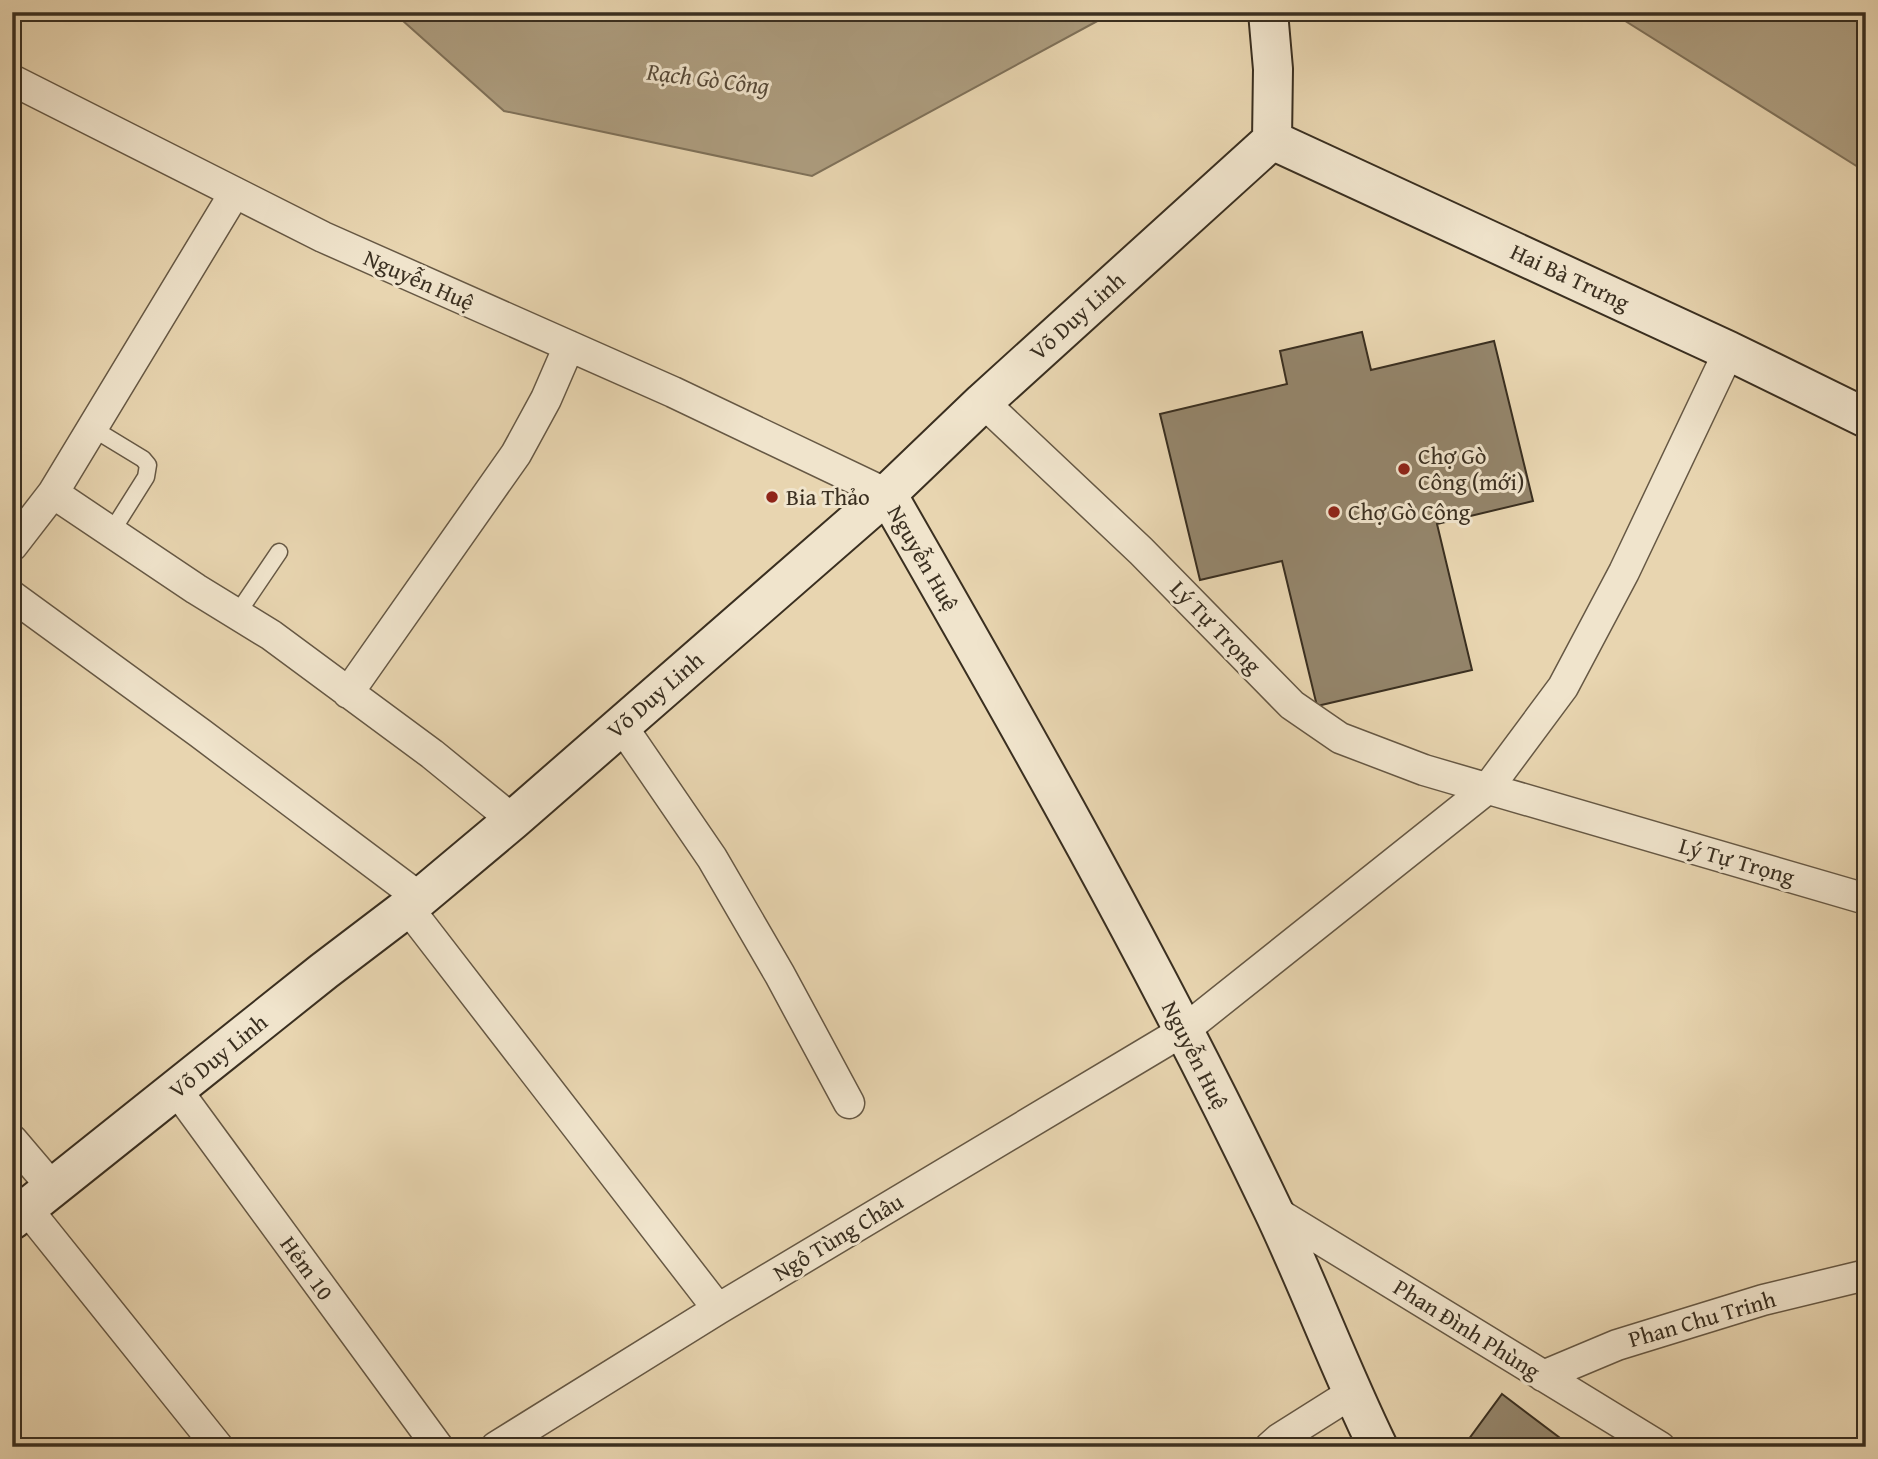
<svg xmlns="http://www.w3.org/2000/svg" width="1878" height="1459" font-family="'Gentium Book Plus',serif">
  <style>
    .water { fill: #ad9d7f; stroke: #7f7159; stroke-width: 2 }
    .building { fill: #94856b; stroke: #3a2f20; stroke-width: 2 }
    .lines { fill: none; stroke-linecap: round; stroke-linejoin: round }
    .lane-casing { stroke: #665844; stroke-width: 19 }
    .street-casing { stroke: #665844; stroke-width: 33 }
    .secondary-casing { stroke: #3a2f20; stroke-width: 42 }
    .lane { stroke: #f0e4cc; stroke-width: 16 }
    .street { stroke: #f0e4cc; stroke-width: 30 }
    .secondary { stroke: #f0e4cc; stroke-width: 38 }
    .poi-dot { fill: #8f2418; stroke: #f0e4cc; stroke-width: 2.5 }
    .labels { text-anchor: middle; stroke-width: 6; stroke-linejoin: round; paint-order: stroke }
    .street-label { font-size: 23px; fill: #3a2f20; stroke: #f0e4cc }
    .poi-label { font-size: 23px; fill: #3a2f20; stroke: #f0e4cc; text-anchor: start }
    .water-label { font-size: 24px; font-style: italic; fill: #574a38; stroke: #f0e4cc }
  </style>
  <rect width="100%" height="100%" fill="#e8d5b0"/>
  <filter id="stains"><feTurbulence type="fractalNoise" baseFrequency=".00286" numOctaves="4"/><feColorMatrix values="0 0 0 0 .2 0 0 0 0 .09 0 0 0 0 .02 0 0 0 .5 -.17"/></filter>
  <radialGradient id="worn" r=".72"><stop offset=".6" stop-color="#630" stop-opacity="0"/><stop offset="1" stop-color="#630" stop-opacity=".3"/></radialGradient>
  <!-- water -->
  <path class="water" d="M393 12H1114L812 176 504 111Z
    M1611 12H1866V172Z"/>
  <!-- building -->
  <path class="building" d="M1362 332 1371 370 1494 341 1533 501 1437 524 1472 670 1317 706 1282 561 1200 580 1160 414 1287 384 1280 351Z
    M1502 1394 1572 1447H1463Z"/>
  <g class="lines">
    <defs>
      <path id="lane" d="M92 428 143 459 148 465 146 477 112 531
        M237 614 279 552"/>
      <path id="street" d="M12 80 323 237 673 392 887 494
        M983 402 1141 551 1292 705 1340 738 1424 770 1866 899
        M53 493 196 589 271 635 432 754 513 820
        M12 546 53 493 234 194
        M12 596 200 733 420 898
        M348 693 516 454 546 399 569 346
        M621 725 712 858 780 975 849 1103
        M408 908 718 1309
        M176 1089 438 1447
        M12 1140 52 1187
        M27 1209 218 1447
        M1274 1211 1660 1447
        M1543 1376 1617 1345 1763 1300 1866 1275
        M496 1447 718 1309 1183 1031 1488 788 1563 687 1624 572 1729 351
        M1270 1447 1279 1439 1352 1393"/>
      <path id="secondary" d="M1268 12 1273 69 1272 140
        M1272 140 1729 351 1866 418
        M887 494C1022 729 1156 965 1273 1210 1310 1288 1340 1369 1378 1447
        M12 1220 324 971 420 898 513 820 887 494 983 402 1272 140"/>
    </defs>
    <!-- lane casing -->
    <use href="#lane" class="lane-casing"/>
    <!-- street casing -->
    <use href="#street" class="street-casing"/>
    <!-- secondary casing -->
    <use href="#secondary" class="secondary-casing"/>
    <!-- lane -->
    <use href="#lane" class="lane"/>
    <!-- street -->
    <use href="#street" class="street"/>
    <!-- secondary -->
    <use href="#secondary" class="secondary"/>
  </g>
  <!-- markers -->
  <g class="poi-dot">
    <circle cx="1404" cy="469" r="7"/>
    <circle cx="772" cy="497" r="7"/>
    <circle cx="1334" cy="512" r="7"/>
  </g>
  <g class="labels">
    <!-- street labels -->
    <g class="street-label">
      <text transform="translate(1570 277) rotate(25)" y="8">Hai Bà Trưng</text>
      <text transform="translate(419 280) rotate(24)" y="8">Nguyễn Huệ</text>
      <text transform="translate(1077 316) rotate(-42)" y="8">Võ Duy Linh</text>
      <text transform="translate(923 558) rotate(60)" y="8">Nguyễn Huệ</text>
      <text transform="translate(1216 627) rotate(46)" y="8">Lý Tự Trọng</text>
      <text transform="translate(655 695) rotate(-41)" y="8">Võ Duy Linh</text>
      <text transform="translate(1737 861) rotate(16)" y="8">Lý Tự Trọng</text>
      <text transform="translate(1195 1055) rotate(63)" y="8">Nguyễn Huệ</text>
      <text transform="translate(218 1056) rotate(-39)" y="8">Võ Duy Linh</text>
      <text transform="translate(838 1237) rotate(-31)" y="8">Ngô Tùng Châu</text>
      <text transform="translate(307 1268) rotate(54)" y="8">Hẻm 10</text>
      <text transform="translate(1702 1319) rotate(-16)" y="8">Phan Chu Trinh</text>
      <text transform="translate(1467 1329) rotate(32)" y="8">Phan Đình Phùng</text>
    </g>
    <!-- poi labels -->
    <g class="poi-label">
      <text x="1418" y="464">Chợ Gò<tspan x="1418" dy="26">Công (mới)</tspan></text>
      <text x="786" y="505">Bia Thảo</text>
      <text x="1348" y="520">Chợ Gò Công</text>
    </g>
    <!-- water labels -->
    <g class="water-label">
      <text transform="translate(708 79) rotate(7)" y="8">Rạch Gò Công</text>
    </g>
  </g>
  <!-- margin -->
  <rect width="1878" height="1459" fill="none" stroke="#e8d5b0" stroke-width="42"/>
  <rect x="14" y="14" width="1850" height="1431" fill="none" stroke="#3a2f20" stroke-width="3.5"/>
  <rect x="21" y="21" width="1836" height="1417" fill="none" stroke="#3a2f20" stroke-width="2"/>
  <rect width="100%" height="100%" filter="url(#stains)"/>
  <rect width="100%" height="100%" fill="url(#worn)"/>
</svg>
